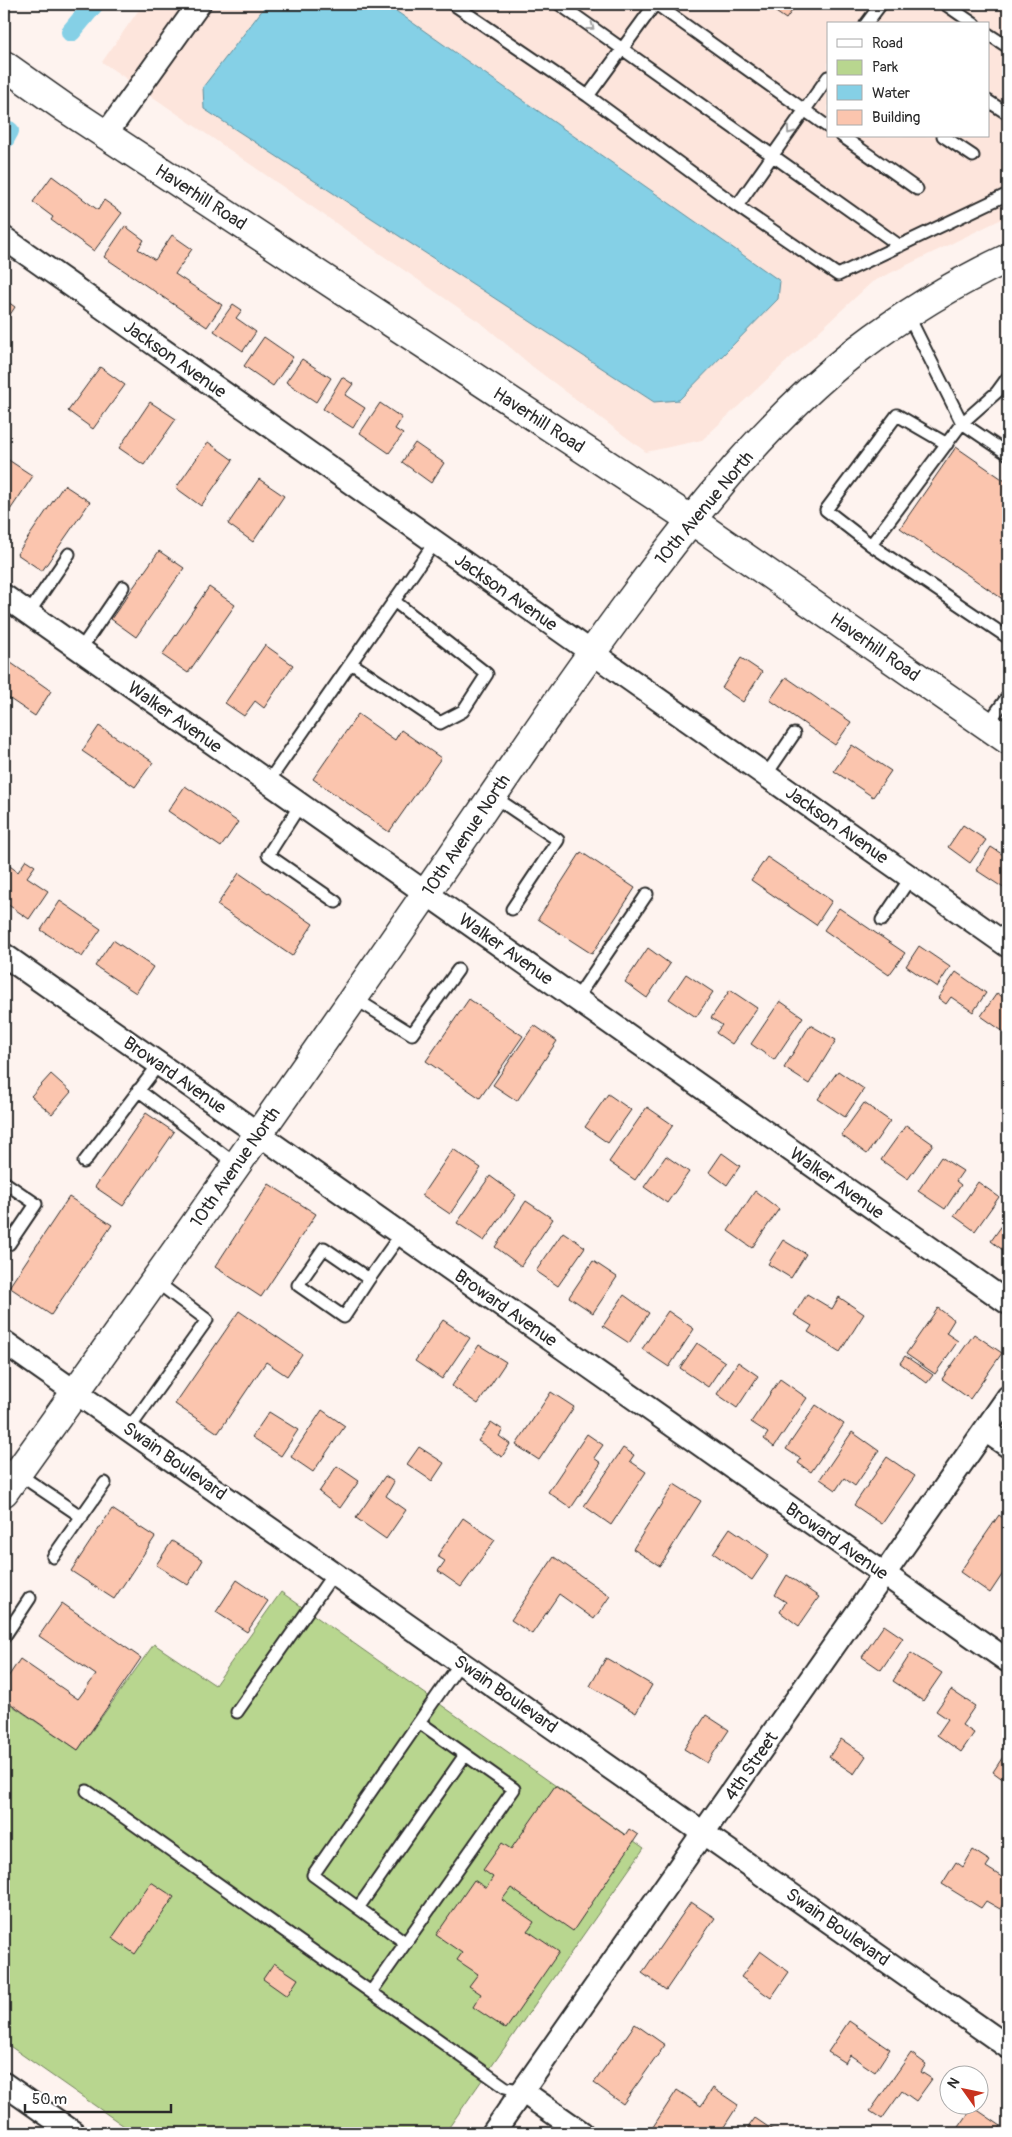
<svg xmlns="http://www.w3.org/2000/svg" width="1012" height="2137" font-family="Pangolin,sans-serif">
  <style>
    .built { fill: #fde5dc; fill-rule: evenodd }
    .green { fill: #b8d68f; stroke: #72805d }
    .water { fill: #85d0e6; stroke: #618e9b }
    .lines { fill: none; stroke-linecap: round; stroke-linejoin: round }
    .canal { stroke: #85d0e6; stroke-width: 20 }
    .building { fill: #fbc5ae; stroke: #2b2b2b }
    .service-casing { stroke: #2b2b2b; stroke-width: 15 }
    .minor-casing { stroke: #2b2b2b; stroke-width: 26 }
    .tertiary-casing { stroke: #2b2b2b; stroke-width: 31 }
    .service { stroke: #fff; stroke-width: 11 }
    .minor { stroke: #fff; stroke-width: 22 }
    .tertiary { stroke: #fff; stroke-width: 28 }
    .oneway { stroke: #a0a0a0 }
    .labels { text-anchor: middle; stroke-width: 4.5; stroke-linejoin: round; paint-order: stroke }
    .street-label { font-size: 18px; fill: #2b2b2b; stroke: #fff }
  </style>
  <rect width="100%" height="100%" fill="#fef3ef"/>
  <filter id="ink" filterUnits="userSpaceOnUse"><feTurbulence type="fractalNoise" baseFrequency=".02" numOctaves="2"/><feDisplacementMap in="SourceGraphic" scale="10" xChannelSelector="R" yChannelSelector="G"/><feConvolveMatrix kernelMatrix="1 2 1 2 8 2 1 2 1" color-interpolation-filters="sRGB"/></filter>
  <g filter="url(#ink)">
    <!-- built -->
    <path class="built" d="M143 4H1008V216L872 282 702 440 646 452 533 367 485 326 102 62ZM828 24H988V136H828Z"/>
    <!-- green -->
    <path class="green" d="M281 1592 644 1848 445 2133H134L4 2042V1700L78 1750 154 1644 215 1685Z"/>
    <!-- water -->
    <path class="water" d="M267 4H386L780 281 778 299 679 400 654 402 204 109 203 87Z"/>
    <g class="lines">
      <!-- canal -->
      <path class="canal" d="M71 32 94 4
        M4 140 9 131"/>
    </g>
    <!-- building -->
    <path class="building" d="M764 4H797L786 19Z
      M52 176 98 210 104 200 122 213 94 251 51 220 53 217 33 202Z
      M125 226 144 240 138 249 155 260 172 235 192 249 175 274 222 305 207 327 104 257Z
      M4 299 15 307 4 324Z
      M233 304 242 310 236 318 256 332 243 351 214 331Z
      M264 337 293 357 273 386 244 366Z
      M302 359 331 378 316 402 286 382Z
      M100 367 125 385 93 429 68 411Z
      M342 377 353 384 345 395 365 408 353 428 323 409Z
      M150 402 176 419 144 465 119 448Z
      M380 403 402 418 395 429 403 434 389 453 360 433Z
      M208 442 233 460 201 506 176 488Z
      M415 443 444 463 431 483 402 462Z
      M956 447 1008 483V593L1004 600 900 528Z
      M7 459 33 476 4 519V463Z
      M259 479 284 496 253 542 228 524Z
      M64 485 90 502 42 571 17 554Z
      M159 551 184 568 136 637 111 619Z
      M209 587 235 605 188 673 162 655Z
      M265 645 293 665 264 708 255 701 244 716 225 703Z
      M4 658 51 691 35 716 4 695Z
      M741 658 762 672 743 702 722 688Z
      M786 677 851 722 835 745 770 700Z
      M358 714 395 740 401 730 441 758 389 832 313 779Z
      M99 726 153 762 135 787 82 751Z
      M852 745 891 771 873 797 834 771Z
      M185 786 238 822 221 847 168 811Z
      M963 825 986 840 970 863 948 847Z
      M991 847 1008 858V884L1005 889 976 870Z
      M581 852 635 888 592 954 538 919Z
      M767 857 832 901 816 925 751 880Z
      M26 860 35 866 27 877 48 891 29 919 4 902V870L7 864 18 872Z
      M239 873 313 924 292 956 217 905Z
      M60 901 101 929 82 957 41 930Z
      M839 908 905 953 889 975 824 930Z
      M113 940 153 967 136 993 95 966Z
      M919 946 950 967 937 987 906 966Z
      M648 948 670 964 647 998 625 982Z
      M956 972 986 993 973 1012 951 997 946 1004 938 998Z
      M686 974 713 992 696 1017 669 999Z
      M730 990 757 1008 732 1044 716 1033 722 1025 711 1018Z
      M997 993 1008 1001V1035L981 1016Z
      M469 999 523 1036 480 1098 426 1061Z
      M780 1001 803 1017 774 1060 751 1044Z
      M534 1025 557 1041 517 1101 493 1085Z
      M810 1025 836 1040 809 1084 784 1068Z
      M838 1071 864 1089 845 1117 818 1099Z
      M51 1074 71 1092 52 1114 31 1096Z
      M608 1094 631 1110 608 1143 585 1127Z
      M864 1103 890 1121 867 1154 841 1135Z
      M647 1107 673 1125 635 1180 609 1162Z
      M146 1113 174 1132 123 1206 95 1187Z
      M906 1125 933 1144 908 1179 881 1160Z
      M453 1149 481 1168 450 1214 422 1195Z
      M722 1153 740 1166 727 1185 709 1172Z
      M666 1156 689 1172 667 1203 644 1187Z
      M941 1157 963 1171 956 1181 961 1185 945 1209 918 1191Z
      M490 1176 516 1195 484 1241 457 1223Z
      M978 1182 999 1197 975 1231 954 1216Z
      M269 1184 316 1214 261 1297 215 1267Z
      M755 1191 779 1209 752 1248 728 1231Z
      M69 1197 112 1225 51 1315 9 1287Z
      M526 1201 553 1219 521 1266 495 1247Z
      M1008 1217V1254L991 1241Z
      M563 1232 585 1247 558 1286 536 1271Z
      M783 1240 806 1254 791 1278 768 1264Z
      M593 1261 617 1277 593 1313 569 1297Z
      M807 1294 832 1309 839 1297 864 1314 840 1352 808 1332 812 1326 794 1315Z
      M624 1295 649 1313 629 1343 603 1326Z
      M938 1308 954 1320 946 1333 958 1341 935 1374 906 1354Z
      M239 1311 302 1354 287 1376 266 1362 218 1433 175 1404Z
      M668 1311 694 1329 669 1367 642 1349Z
      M443 1320 470 1338 442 1379 415 1361Z
      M974 1334 1002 1353 970 1399 942 1379Z
      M697 1343 725 1362 708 1387 680 1368Z
      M479 1345 506 1362 478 1404 452 1386Z
      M905 1356 933 1375 927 1383 900 1363Z
      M738 1362 758 1376 737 1408 717 1394Z
      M780 1379 807 1398 774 1447 764 1439 768 1433 751 1422Z
      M551 1392 574 1407 539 1460 516 1445Z
      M816 1405 844 1424 811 1472 798 1463 801 1459 786 1449Z
      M322 1410 345 1426 313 1472 291 1457Z
      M269 1412 298 1430 281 1456 252 1437Z
      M491 1422 503 1430 499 1436 510 1444 502 1457 478 1441Z
      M852 1432 879 1451 855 1486 844 1478 836 1490 820 1479Z
      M587 1434 603 1445 594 1458 601 1463 571 1508 548 1492Z
      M419 1447 444 1463 432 1481 407 1464Z
      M623 1448 634 1455 630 1461 646 1472 611 1525 584 1506Z
      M887 1457 915 1476 882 1524 854 1505Z
      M337 1466 359 1481 340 1508 319 1492Z
      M385 1476 394 1482 386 1496 406 1510 386 1539 356 1518Z
      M674 1484 701 1501 660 1566 633 1549Z
      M112 1509 155 1537 114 1599 71 1571Z
      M999 1515 1008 1522V1566L990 1593 960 1572Z
      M463 1518 495 1540 461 1587 438 1571 445 1561 437 1556Z
      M730 1528 769 1555 752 1580 713 1553Z
      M172 1541 203 1560 188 1585 156 1565Z
      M554 1557 610 1596 594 1619 559 1594 532 1634 511 1620Z
      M787 1575 819 1597 799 1626 780 1612 786 1602 775 1595Z
      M237 1580 268 1601 247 1632 216 1612Z
      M62 1603 141 1658 78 1750 4 1699V1683L20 1659 78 1699 96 1675 39 1636Z
      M884 1625 903 1638 881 1670 862 1657Z
      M911 1653 942 1673 923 1701 893 1681Z
      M606 1658 652 1685 636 1713 590 1686Z
      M951 1690 975 1706 962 1725 974 1733 961 1752 937 1735 948 1719 936 1711Z
      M706 1715 729 1730 707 1763 684 1749Z
      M841 1739 866 1756 854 1774 829 1757Z
      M1008 1749V1783L993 1772Z
      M555 1786 625 1835 629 1829 638 1835 573 1931 511 1888 502 1900 534 1922 528 1931 559 1952 506 2029 473 2007 481 1994 469 1986 478 1974 457 1960 462 1953 436 1935 474 1880 486 1888 493 1877 483 1870 502 1843 511 1849Z
      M973 1850 990 1861 986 1867 1008 1881V1896L1000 1909 986 1901 981 1908 942 1884 956 1862 963 1867Z
      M151 1882 174 1897 135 1954 112 1938Z
      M691 1902 715 1918 666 1990 642 1973Z
      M760 1951 789 1972 771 1998 741 1977Z
      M274 1963 298 1979 287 1996 263 1979Z
      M849 2021 890 2049 875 2072 850 2055 845 2063 828 2052Z
      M635 2024 665 2045 623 2104 594 2083Z
      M911 2053 926 2064 921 2072 932 2079 916 2101 902 2091 882 2119 870 2111Z
      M713 2088 738 2105 720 2133H649L677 2090 701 2106Z
      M973 2107 1001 2126 996 2133H955Z
      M755 2118 777 2133H744Z"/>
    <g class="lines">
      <defs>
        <path id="service" d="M453 4 588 96
          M559 4 900 246
          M655 4 588 96 737 206 838 275 1008 194
          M656 4 828 127
          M945 4 974 24
          M866 24 881 4
          M988 34 1008 47
          M988 101 1008 114
          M842 136 917 189
          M943 136 973 156
          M737 206 828 77
          M908 315 962 423 1008 454
          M1008 377 997 392 962 423 871 545 1007 637 1008 634
          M871 545 826 510 897 415 947 444
          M28 614 69 554
          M80 650 123 587
          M351 663 440 723 463 711 487 674 394 601
          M987 725 1008 696
          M766 775 794 734
          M268 782 435 542
          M493 796 558 840 512 909
          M300 805 268 855 336 902
          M882 920 911 877
          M354 998 412 1034 458 970
          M576 999 647 894
          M138 1090 237 1165
          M84 1162 159 1064
          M4 1182 36 1204 9 1244 4 1240
          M369 1279 344 1317 298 1285 324 1248 369 1279 401 1234
          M129 1429 207 1320 154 1280
          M17 1473 82 1517
          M53 1557 105 1483
          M4 1637 30 1598
          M237 1712 334 1573
          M87 1791 505 2087 522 2091
          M358 1908 465 1755
          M406 1943 313 1875 419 1722
          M371 1992 514 1789 419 1722 461 1662"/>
        <path id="minor" d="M106 134 199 4
          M4 238 1008 946
          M4 596 1008 1303
          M4 955 1008 1661
          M4 1342 1008 2047
          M985 1430 1008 1446
          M4 2084 74 2133
          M522 2091 582 2133
          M493 2133 1008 1397"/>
        <path id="tertiary" d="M4 65 65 108 690 519 1008 740
          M4 1492C140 1302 276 1111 409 918 484 810 556 699 635 594 700 506 770 418 857 350 904 314 955 283 1008 258"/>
      </defs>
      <!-- service casing -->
      <use href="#service" class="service-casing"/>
      <!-- minor casing -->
      <use href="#minor" class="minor-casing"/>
      <!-- tertiary casing -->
      <use href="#tertiary" class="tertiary-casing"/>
      <!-- service -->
      <use href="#service" class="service"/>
      <!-- minor -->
      <use href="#minor" class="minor"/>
      <!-- tertiary -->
      <use href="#tertiary" class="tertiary"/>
    </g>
    <!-- one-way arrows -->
    <defs><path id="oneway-chevron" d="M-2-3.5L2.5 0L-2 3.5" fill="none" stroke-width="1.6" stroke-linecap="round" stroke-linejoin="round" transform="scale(1.25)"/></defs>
    <g class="oneway">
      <use href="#oneway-chevron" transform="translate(591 27) rotate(36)"/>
      <use href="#oneway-chevron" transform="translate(790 131) rotate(125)"/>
    </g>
  </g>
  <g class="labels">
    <!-- street labels -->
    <g class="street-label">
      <text transform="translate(201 197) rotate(33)" y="6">Haverhill Road</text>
      <text transform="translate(175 359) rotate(35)" y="6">Jackson Avenue</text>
      <text transform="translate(539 420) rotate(33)" y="6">Haverhill Road</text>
      <text transform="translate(704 508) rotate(-50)" y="6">10th Avenue North</text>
      <text transform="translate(506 592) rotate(35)" y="6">Jackson Avenue</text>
      <text transform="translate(875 647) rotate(35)" y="6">Haverhill Road</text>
      <text transform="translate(175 717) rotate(35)" y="6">Walker Avenue</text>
      <text transform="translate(837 825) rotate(35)" y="6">Jackson Avenue</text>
      <text transform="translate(466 835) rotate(-56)" y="6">10th Avenue North</text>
      <text transform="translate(506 949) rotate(35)" y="6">Walker Avenue</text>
      <text transform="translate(175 1075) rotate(35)" y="6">Broward Avenue</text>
      <text transform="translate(235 1167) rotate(-55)" y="6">10th Avenue North</text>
      <text transform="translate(837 1183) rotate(35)" y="6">Walker Avenue</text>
      <text transform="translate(506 1308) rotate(35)" y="6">Broward Avenue</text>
      <text transform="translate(175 1461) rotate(35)" y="6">Swain Boulevard</text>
      <text transform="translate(837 1541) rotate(35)" y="6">Broward Avenue</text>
      <text transform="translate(506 1694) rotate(35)" y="6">Swain Boulevard</text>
      <text transform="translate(751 1766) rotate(-55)" y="6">4th Street</text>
      <text transform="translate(838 1927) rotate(35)" y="6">Swain Boulevard</text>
    </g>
  </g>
  <!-- margin -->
  <rect width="1012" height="2137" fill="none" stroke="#fff" stroke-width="20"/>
  <rect x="10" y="10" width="992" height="2117" fill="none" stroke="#2b2b2b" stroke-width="2" filter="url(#ink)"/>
  <!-- legend -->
  <rect x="827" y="22" width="162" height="115" fill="#ffffff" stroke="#aaaaaa"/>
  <rect x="837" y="39" width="25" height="8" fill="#ffffff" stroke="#aaaaaa"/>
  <text x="872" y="48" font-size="15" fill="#2b2b2b">Road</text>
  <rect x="837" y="60" width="25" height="15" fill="#b8d68f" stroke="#aaaaaa"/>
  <text x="872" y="72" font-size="15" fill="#2b2b2b">Park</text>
  <rect x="837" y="85" width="25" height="15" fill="#85d0e6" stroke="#aaaaaa"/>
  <text x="872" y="98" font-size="15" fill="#2b2b2b">Water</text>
  <rect x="837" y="110" width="25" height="15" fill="#fbc5ae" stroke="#aaaaaa"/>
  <text x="872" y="122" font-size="15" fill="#2b2b2b">Building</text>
  <!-- north arrow -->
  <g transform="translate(964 2090) rotate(303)"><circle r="24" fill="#ffffff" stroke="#aaaaaa"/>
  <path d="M0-4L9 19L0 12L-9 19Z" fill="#c8321e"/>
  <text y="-8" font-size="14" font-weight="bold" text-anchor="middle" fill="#2b2b2b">N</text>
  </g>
  <!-- scale -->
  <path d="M25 2104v8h146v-8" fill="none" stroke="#2b2b2b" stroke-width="2.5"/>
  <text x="32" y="2104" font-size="15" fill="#2b2b2b" stroke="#ffffff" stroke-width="4" paint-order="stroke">50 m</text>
</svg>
